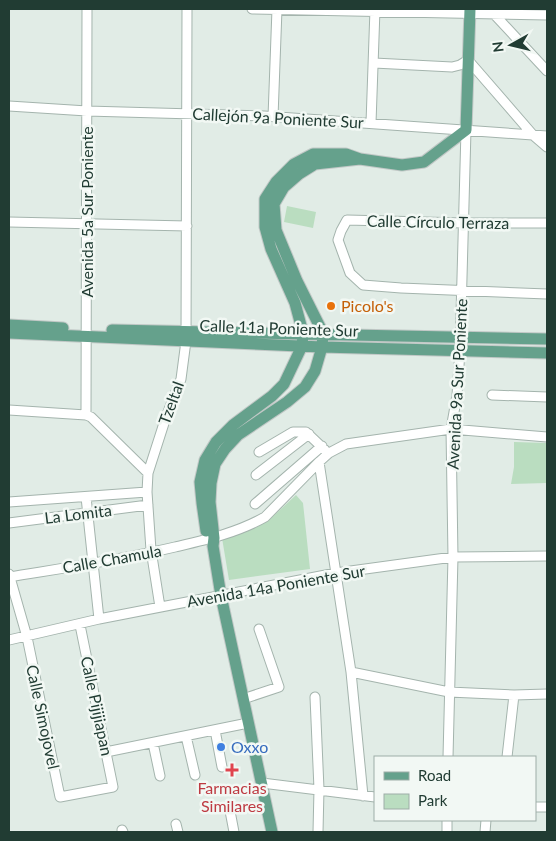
<svg xmlns="http://www.w3.org/2000/svg" width="556" height="841" font-family="Lato,sans-serif">
  <style>
    .green { fill: #baddc0 }
    .lines { fill: none; stroke-linecap: round; stroke-linejoin: round }
    .minor-casing { stroke: #a4b4ad; stroke-width: 11 }
    .major-casing { stroke: #c1c8c6; stroke-width: 13 }
    .minor { stroke: #fff; stroke-width: 9 }
    .major { stroke: #65a18c; stroke-width: 11 }
    .food-dot { fill: #e8710a; stroke: #f2f8f4; stroke-width: 2 }
    .shop-dot { fill: #3f7fe0; stroke: #f2f8f4; stroke-width: 2 }
    .health-dot { fill: #e0444e; stroke: #f2f8f4; stroke-width: 2 }
    .labels { text-anchor: middle; stroke-width: 5; stroke-linejoin: round; paint-order: stroke }
    .street-label { font-size: 16px; fill: #213c33; stroke: #f2f8f4 }
    .food-label { font-size: 16px; fill: #c56008; stroke: #f2f8f4; text-anchor: start }
    .shop-label { font-size: 16px; fill: #366cbe; stroke: #f2f8f4; text-anchor: start }
    .health-label { font-size: 16px; fill: #be3a42; stroke: #f2f8f4 }
  </style>
  <rect width="100%" height="100%" fill="#e1ece6"/>
  <!-- green -->
  <path class="green" d="M287 206 316 212 313 228 284 222Z
    M514 442 547 443V483L511 484 514 467Z
    M296 495 303 503 310 569 229 580 222 538 257 527 268 521Z"/>
  <g class="lines">
    <defs>
      <path id="minor" d="M252 9 547 15
        M493 13 547 71
        M374 63 452 67 460 65 468 60 533 135 547 147
        M9 106 87 111 264 116 547 136
        M273 117 277 9
        M371 123 375 9
        M9 222 187 226
        M547 223H464L347 220 341 231 338 240 350 273 363 285 401 288 547 294
        M492 395 547 397
        M9 410 86 415 91 417 148 473
        M86 415 87 9
        M259 452 293 432H306L325 450
        M319 462 351 672 363 796
        M256 475 309 434
        M86 497 99 619
        M9 502 147 492
        M255 504 322 446
        M9 523 148 505
        M9 574 27 637 60 797 113 787 80 625
        M9 577C64 568 120 560 175 547 205 540 237 533 265 517L319 462 329 453 346 444 451 429 547 437
        M160 607 151 550 147 492 148 473 166 417 181 379 186 341 187 9
        M9 640 99 619 336 573 453 557 547 556
        M351 672 449 692 514 695 547 694
        M315 697 319 789 318 832
        M243 699 279 687 259 629
        M215 730 222 767
        M186 736 195 775
        M153 743 160 776
        M106 752 248 723
        M448 757 453 557 451 429 457 395 460 351 466 130
        M507 757 514 695
        M262 783 375 797
        M535 807H547
        M230 811 234 832
        M447 820V832
        M176 824 178 832
        M122 830 123 832
        M485 832 486 820"/>
      <path id="major" d="M9 325 63 328
        M112 330 547 339
        M9 333 322 347 547 353
        M206 531 202 503 200 482 205 460 216 442 233 425 272 396 284 384 302 346 303 333 295 303 271 249 265 227V199L276 182 294 164 313 154H346L360 159 402 165 424 162 466 130 470 9
        M272 832 221 596 213 546 214 538 210 502 211 483 215 464 225 449 238 435 287 402 305 387 315 371 322 347 323 333 297 281 276 230 274 204 284 187 299 174 315 164 360 159"/>
    </defs>
    <!-- minor casing -->
    <use href="#minor" class="minor-casing"/>
    <!-- major casing -->
    <use href="#major" class="major-casing"/>
    <!-- minor -->
    <use href="#minor" class="minor"/>
    <!-- major -->
    <use href="#major" class="major"/>
  </g>
  <!-- markers -->
  <circle class="food-dot" cx="331" cy="306" r="5"/>
  <circle class="shop-dot" cx="221" cy="747" r="5"/>
  <path class="health-dot" d="M229.5 762.5h5v5h5v5h-5v5h-5v-5h-5v-5h5z"/>
  <g class="labels">
    <!-- street labels -->
    <g class="street-label">
      <text transform="translate(278 118) rotate(3)" y="6">Callejón 9a Poniente Sur</text>
      <text transform="translate(87 212) rotate(-90)" y="6">Avenida 5a Sur Poniente</text>
      <text transform="translate(438 222) rotate(1)" y="6">Calle Círculo Terraza</text>
      <text transform="translate(279 328) rotate(2)" y="6">Calle 11a Poniente Sur</text>
      <text transform="translate(457 384) rotate(-87)" y="6">Avenida 9a Sur Poniente</text>
      <text transform="translate(171 403) rotate(-70)" y="6">Tzeltal</text>
      <text transform="translate(78 514) rotate(-7)" y="6">La Lomita</text>
      <text transform="translate(112 559) rotate(-10)" y="6">Calle Chamula</text>
      <text transform="translate(276 586) rotate(-10)" y="6">Avenida 14a Poniente Sur</text>
      <text transform="translate(97 706) rotate(78)" y="6">Calle Pijijiapan</text>
      <text transform="translate(43 717) rotate(78)" y="6">Calle Simojovel</text>
    </g>
    <!-- food labels -->
    <g class="food-label">
      <text x="341" y="312">Picolo's</text>
    </g>
    <!-- shop labels -->
    <g class="shop-label">
      <text x="231" y="753">Oxxo</text>
    </g>
    <!-- health labels -->
    <g class="health-label">
      <text x="232" y="794">Farmacias<tspan x="232" dy="18">Similares</tspan></text>
    </g>
  </g>
  <!-- border -->
  <rect width="556" height="841" fill="none" stroke="#213c33" stroke-width="20"/>
  <!-- legend -->
  <rect x="374" y="756" width="162" height="65" fill="#f2f8f4" stroke="#9eada7"/>
  <rect x="384" y="772" width="25" height="8" fill="#65a18c" stroke="#9eada7"/>
  <text x="418" y="781" font-size="15" fill="#213c33">Road</text>
  <rect x="384" y="794" width="25" height="15" fill="#baddc0" stroke="#9eada7"/>
  <text x="418" y="806" font-size="15" fill="#213c33">Park</text>
  <!-- north arrow -->
  <g transform="translate(511 45) rotate(262)" stroke="#f2f8f4" stroke-width="4" paint-order="stroke">
  <path d="M0-4L9 19L0 12L-9 19Z" fill="#213c33"/>
  <text y="-8" font-size="14" font-weight="bold" text-anchor="middle" fill="#213c33">N</text>
  </g>
</svg>
